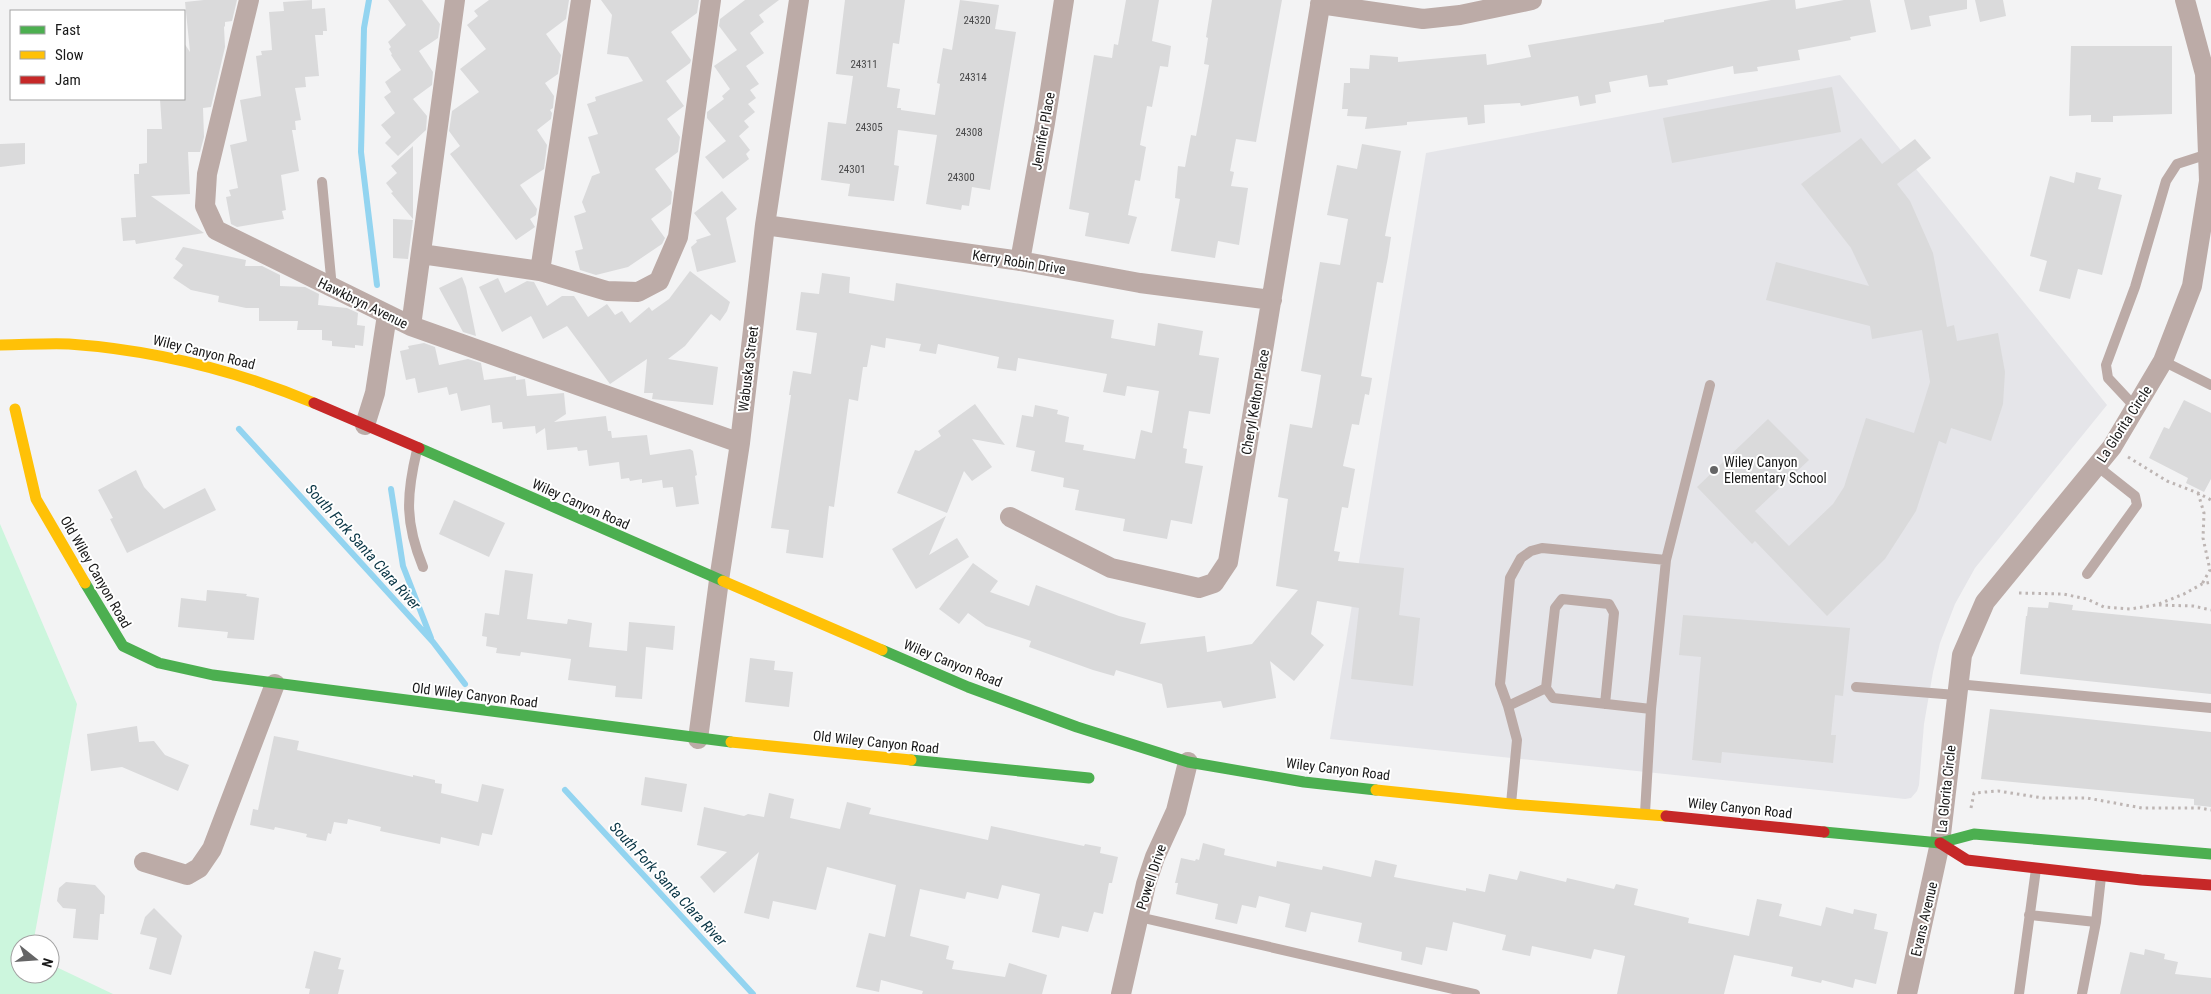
<svg xmlns="http://www.w3.org/2000/svg" width="2211" height="994" font-family="'Roboto Condensed',sans-serif">
  <style>
    .built { fill: #e5e5e9 }
    .green { fill: #ccf6dd }
    .lines { fill: none; stroke-linecap: round; stroke-linejoin: round }
    .stream { stroke: #93d4f0; stroke-width: 6 }
    .building { fill: #dadadb }
    .path { stroke: #bdb5b3; stroke-width: 3; stroke-dasharray: 2.5 4; stroke-linecap: butt }
    .lane { stroke: #bcaba7; stroke-width: 10 }
    .street { stroke: #bcaba7; stroke-width: 20 }
    .fast { stroke: #4caf50; stroke-width: 11 }
    .slow { stroke: #ffc107; stroke-width: 11 }
    .jam { stroke: #c62828; stroke-width: 11 }
    .poi-dot { fill: #656566; stroke: #fff; stroke-width: 2 }
    .labels { text-anchor: middle; stroke-width: 4; stroke-linejoin: round; paint-order: stroke }
    .number-label { font-size: 11px; fill: #49494a }
    .street-label { font-size: 14px; fill: #191919; stroke: #fff }
    .poi-label { font-size: 14px; fill: #191919; stroke: #fff; text-anchor: start }
    .water-label { font-size: 15px; font-style: italic; fill: #093545; stroke: #fff }
  </style>
  <rect width="100%" height="100%" fill="#f3f3f4"/>
  <!-- built -->
  <path class="built" d="M1840 75 2107 405 1975 568 1955 604 1940 643 1933 672 1924 724 1919 785 1917 791 1911 798 1905 799 1330 739 1426 153Z"/>
  <!-- green -->
  <path class="green" d="M0 524 77 704 33 944H20V974H50V964L113 994H0Z"/>
  <g class="lines">
    <!-- stream -->
    <path class="stream" d="M369 0 364 28 361 152 377 285
      M239 429 433 642 465 684
      M391 489 403 566 431 638
      M565 790 753 994"/>
  </g>
  <!-- building -->
  <path class="building" d="M204 0H237L232 21 225 22V26L224 27 225 47 211 107 203 108 204 137 200 152H188L190 194 151 196 204 233 136 244 135 240 123 241 121 218 136 217 134 174H139V164L147 163V129H162L160 99H184V43L190 52 185 2Z
    M312 0V9L325 8 327 31H323V35H315L319 76 305 77 306 87 295 88 301 120 295 121 296 130H292L299 171 281 175 286 210 282 211 284 219 237 227 231 224 226 197 231 196 229 190 238 188 230 145 247 141 240 100 261 96 256 56 262 55 261 51 272 50 269 12 284 11 283 2Z
    M388 0H422L440 24 438 38 419 51 433 72 432 85 413 99 427 116 426 130 398 156 385 143 391 137 381 125 395 113 384 97 391 92 385 82 401 70 391 55 392 54 389 49 391 47 388 42 406 25Z
    M489 0H569L566 19 546 34 561 55 558 74 545 83 554 96 553 108 550 110 552 113 551 119 537 130 547 145 544 169 520 185 537 209 536 215 530 219 535 227 516 240 450 154 460 146 449 131 452 111 479 92 460 69 486 49 467 25 478 16 474 11Z
    M601 0H699L697 13 671 32 691 60 690 63 666 81 684 106 667 119 680 137 678 152 655 169 672 192 671 204 651 219 665 238 662 244 628 267 596 275 580 270 575 251 583 249 574 216 586 212 582 202 592 176 600 173 588 137 598 134 587 104 596 101 595 97 643 81 628 57 607 54 612 15Z
    M745 0H779L759 15 764 22 750 33 764 53 746 66 759 84 750 90 756 98 748 104 755 112 744 121 749 127 739 136 750 150 746 154 749 159 723 179 705 157 726 141 707 118V112L724 99 722 96 730 89 714 66 737 50 719 26 720 19Z
    M845 0H905L899 44 893 43 887 87 900 89 897 108H901V110L935 115 940 84 937 83 943 48 952 50 960 0 999 5 995 29 1016 32 990 190 972 187 969 206 962 205 961 210 926 204 937 135 898 130 894 165 899 166 894 201 848 196 850 184 821 180 828 122 846 124 853 76 836 74Z
    M1126 0H1159L1152 41 1171 46 1168 67 1160 66 1152 107 1147 106 1140 145 1146 147 1140 181 1135 180 1128 215 1137 217 1129 244 1085 236 1089 213 1069 209 1094 55 1112 58 1114 44 1118 45Z
    M1212 0H1282L1256 142 1236 139 1230 171 1234 172 1231 186 1248 188 1239 245 1218 241 1215 258 1171 251 1180 199 1175 198 1178 166 1185 167 1191 135 1196 136 1202 104 1209 65 1204 64 1208 38 1206 37Z
    M1771 0H1795L1796 9 1844 0H1870L1876 32 1850 37 1851 40 1798 50 1800 60 1757 67 1758 71 1734 74 1733 66 1667 80 1668 85 1649 87 1647 75 1609 82 1611 92 1595 95 1596 103 1580 106 1578 96 1521 106 1520 103 1484 105 1485 123 1468 125 1467 117 1407 122V125L1365 129 1367 117 1347 116 1348 109H1342L1344 83H1350V68L1369 69 1370 55 1398 57V62L1486 54 1487 65 1531 57 1528 45 1664 22V20Z
    M1904 0H1967V9L1929 16 1931 26 1911 30Z
    M1975 0H2003L2006 16 1980 22Z
    M2071 46H2172V114L2113 116V122H2091V115L2069 116Z
    M1832 87 1841 132 1672 163 1663 118Z
    M1861 138 1882 164 1915 139 1931 158 1897 184 1910 201 1933 253 1947 327 1954 325 1957 341 1998 333 2005 372 2003 404 1991 441 1951 428 1946 444 1939 441 1916 511 1885 559 1827 616 1755 541 1752 544 1697 487 1768 419 1809 460 1755 511 1789 546 1833 504 1844 487 1866 418 1914 433 1930 382 1922 330 1872 339 1870 326 1766 300 1776 262 1869 286 1851 248 1801 184Z
    M25 143V164L0 167V144Z
    M1362 144 1401 151 1385 236 1391 237 1388 257 1383 283 1377 282 1361 376 1372 378 1369 395 1365 394 1359 425 1352 424 1343 466 1355 469 1348 508 1342 507 1334 551 1340 552 1338 561 1404 568 1399 615 1420 618 1413 686 1351 679 1359 608 1317 601 1311 634 1324 645 1294 681 1270 661 1276 698 1223 708 1221 701 1167 708 1162 684 1116 670 1114 676 1093 670 1029 647 1031 641 986 626 968 613 959 624 939 609 973 563 998 581 990 592 1029 606 1036 585 1119 616 1146 623 1140 644 1205 636 1207 652 1252 644 1298 590 1276 586 1288 499 1278 497 1290 424 1312 428 1316 406 1321 375 1301 371 1320 262 1340 265 1348 219 1327 215 1337 165 1357 169Z
    M413 146V219L391 193 393 192 386 183 397 173 391 166Z
    M2076 172 2101 178 2098 189 2122 195 2102 275 2078 269 2070 299 2039 291 2047 261 2030 256 2050 176 2074 183Z
    M722 191 737 209 726 218 736 262 697 272 691 247 697 242 696 240 711 235 694 213Z
    M393 219 413 220 408 259 393 258Z
    M183 247 246 260 245 266H262L280 275V286L305 287 319 294 318 305 347 308 358 313 357 325 365 326 363 346 355 345V348L332 346V341L322 340V330H297L298 321H259V308H246L218 302 219 296 191 290 173 278 183 265 175 259Z
    M690 271 730 302 727 311 720 321 711 314 685 346 668 359 718 367 713 405 652 399 653 393H644L647 359 610 384 567 326 543 339 531 316 502 332 479 287 498 278 505 293 527 281 534 282 547 306 562 296H574L588 317 607 304 615 315 622 311 630 323 649 307 652 311 669 299Z
    M822 273 850 277 849 293 894 301 896 283 1114 320 1111 338 1155 346 1158 323 1203 331 1199 355 1219 358 1210 414 1189 411 1183 448 1187 449 1185 463 1203 466 1192 524 1171 520 1167 539 1123 531 1125 519 1075 510 1079 490 1063 487 1064 478 1031 471 1035 451 1016 447 1022 415 1033 417 1035 405 1058 410 1057 414 1069 417 1065 442 1084 445 1083 450 1135 459 1141 430 1152 433 1159 391 1127 386 1125 396 1103 392 1107 374 1018 358 1016 371 997 368 999 357 938 344 936 354 919 351 921 344 886 338 885 348 871 345 867 367H863L858 401 849 399 834 507 829 506 823 558 786 553 789 530 771 528 791 395H789L793 371 811 374 817 333 796 330 801 292 819 294Z
    M462 277 466 287 476 336 463 332 439 288Z
    M424 343 435 347 439 365 468 359 481 363 484 380 516 376V380L525 379 527 396 564 393 566 414 554 422 606 416 608 431H611L612 438 647 435 650 455 690 449 693 451 697 475 695 476 699 504 676 507 673 487 663 488 662 480 642 483V479L630 481 629 478 621 479 619 462 589 466 587 450 578 451 577 447 547 450 545 428 536 434 535 426 503 429 502 422 492 423 490 405 461 411 457 393 449 395 447 387 418 393 415 378 406 380 400 351 409 349 408 346Z
    M2184 400 2211 413V479L2204 492 2186 483 2188 478 2149 458 2164 427 2169 429Z
    M975 404 1005 445 972 439 992 467 972 481 964 471 947 513 897 493 915 450 919 451 941 436 938 431Z
    M136 470 144 487 164 509 205 488 216 510 127 553 110 519 113 518 98 490Z
    M454 500 505 523 489 557 439 534Z
    M946 516 929 555 957 538 969 557 916 589 892 549Z
    M505 570 533 574 527 619 567 624 568 619 592 623 589 647 627 651 629 622 675 626 673 650 646 647 642 699 615 697 616 686 568 680 571 659 521 652 520 656 496 653 497 648 486 646 487 637 482 636 485 613 499 615Z
    M207 590 247 594 246 596 259 598 254 640 227 638 228 632 178 627 181 598 206 601Z
    M2049 602 2073 605 2072 610 2211 624V694L2020 674 2026 616H2027L2028 607 2048 608Z
    M1683 615 1850 628 1843 696 1835 695 1831 735H1836L1833 763 1722 752 1721 763 1692 760 1701 657 1679 655Z
    M750 658 775 661 774 670 793 672 789 707 745 702Z
    M1990 709 2211 732V807L2194 805V799L1981 779Z
    M137 726 139 742 154 741 165 755 189 765 178 791 122 767 91 771 87 734Z
    M274 736 299 741 297 750 413 777V775L435 780V783L442 784 441 793 478 802 482 784 504 789 492 835 482 833 479 846 441 837 440 844 380 831 381 827 348 819 347 824 334 822 331 834 328 833 326 841 306 837 307 834 275 827 274 830 250 825 253 809 258 810Z
    M645 777 687 784 682 812 641 805Z
    M769 793 794 799 790 818 840 829 847 802 871 808 869 814 988 840 991 826 1084 846 1085 844 1101 847 1100 853 1118 857 1112 883H1109L1103 914 1094 912 1088 932 1062 926 1059 938 1032 932 1040 894 1002 885 998 899 967 892 965 899 920 889 910 936 949 946 946 959 954 961 952 969 1005 977 1009 963 1047 975 1042 994H922L923 991 881 980 879 992 856 987 869 933 885 937 896 885 827 867 816 910 773 901 769 919 744 913 759 852 714 893 700 877 727 852 697 845 704 807 744 816 748 814 764 817Z
    M1203 843 1225 849 1224 855 1276 867 1277 861 1322 870 1323 866 1371 877 1375 860 1397 865 1394 877 1466 891V888L1485 892 1489 874 1517 880 1520 871 1566 882 1567 878 1614 889 1616 884 1638 889 1634 905 1689 918 1688 923 1749 936 1757 899 1782 904 1779 916 1821 926 1826 907 1853 914 1854 909 1877 914 1874 929 1888 932 1876 984 1855 979 1853 988 1822 980 1821 983 1791 976 1793 967 1734 955 1724 994H1617L1625 956 1594 949 1591 959 1532 946 1530 956 1502 950 1506 935 1453 922 1447 951 1426 947 1422 965 1401 960 1402 952 1358 942 1362 923 1311 912 1306 932 1285 927 1290 904 1259 896 1256 908 1242 905 1237 924 1215 919 1218 904 1176 894 1178 883H1175L1181 858 1195 861 1196 859 1199 860Z
    M66 882 95 885 105 896 104 914H100L98 940 73 938 76 909 63 908 57 901 59 888Z
    M154 908 182 936 171 975 149 969 157 938 140 934 145 917Z
    M2145 949 2165 954 2164 959 2178 962 2175 974 2211 978V994H2120L2130 952 2144 955Z
    M314 951 341 958 338 969 344 970 338 994H309L310 989 305 988Z"/>
  <g class="lines">
    <!-- path -->
    <path class="path" d="M2128 457 2167 481 2198 493 2211 500
      M2198 493 2204 513 2203 538 2210 570 2202 584
      M2019 593 2063 594 2087 599 2104 607 2130 609 2156 605 2184 594 2202 584 2211 582
      M2159 605 2193 606 2211 610
      M1971 808 1974 793 1998 791 2043 798H2087L2142 808H2200L2211 810"/>
    <!-- lane -->
    <path class="lane" d="M322 182 332 288
      M2163 361 2211 385
      M2136 408 2108 378 2106 365 2135 287 2166 181 2177 164 2208 154
      M417 450C406 496 405 523 423 567
      M2087 574 2137 505 2135 496 2097 466
      M1957 684 2211 708
      M1856 687 1956 695
      M1605 704 1614 613 1609 604 1562 599 1555 608 1546 688 1553 698C1586 702 1618 705 1651 709
      M1508 706 1500 684 1510 578 1521 558 1531 551 1542 548 1666 560
      M1511 804 1517 740 1508 706 1546 688
      M1645 813 1651 709 1666 560 1710 385
      M2029 915 2096 922
      M1139 917 1475 994
      M2019 994 2036 869
      M2082 994 2096 922 2101 877"/>
    <!-- street -->
    <path class="street" d="M249 0 207 174 205 206 216 230 411 326 740 443
      M1320 4 1423 19 1460 15 1532 0
      M765 225 1020 261 1140 283 1272 300
      M421 254 540 271 607 291 638 292 659 281 678 237 711 0
      M1020 261 1045 123 1064 0
      M540 271 581 0
      M411 326 455 0
      M365 425 375 393 387 315
      M1010 517 1111 568 1199 588 1214 583 1228 562 1321 0
      M698 739 719 580 740 443 765 225 799 0
      M144 862 187 875 199 868 212 849 275 684
      M1121 994 1146 884 1155 857 1176 811 1188 762
      M1907 994 1940 843 1962 655 1985 602 2112 447 2163 361 2192 286 2209 181 2205 74 2185 0"/>
    <!-- fast -->
    <path class="fast" d="M419 448 723 581
      M85 583 123 646 159 663 213 675 731 742
      M882 650 968 687 1077 727 1188 762 1304 782 1376 790
      M911 760 1089 778
      M1824 832 1940 843 1974 834 2211 854"/>
    <!-- slow -->
    <path class="slow" d="M0 345C23 345 46 343 69 344 154 350 235 370 314 403
      M15 409 36 499 85 583
      M723 581 882 650
      M731 742 911 760
      M1376 790 1511 804 1666 816"/>
    <!-- jam -->
    <path class="jam" d="M314 403 419 448
      M1666 816 1824 832
      M1940 843 1967 860 2141 880 2211 885"/>
  </g>
  <!-- markers -->
  <circle class="poi-dot" cx="1714" cy="470" r="5"/>
  <g class="labels">
    <!-- number labels -->
    <g class="number-label">
      <text x="977" y="24">24320</text>
      <text x="864" y="68">24311</text>
      <text x="973" y="81">24314</text>
      <text x="869" y="131">24305</text>
      <text x="969" y="136">24308</text>
      <text x="852" y="173">24301</text>
      <text x="961" y="181">24300</text>
    </g>
    <!-- street labels -->
    <g class="street-label">
      <text transform="translate(1043 131) rotate(-80)" y="5">Jennifer Place</text>
      <text transform="translate(1019 262) rotate(9)" y="5">Kerry Robin Drive</text>
      <text transform="translate(363 303) rotate(26)" y="5">Hawkbryn Avenue</text>
      <text transform="translate(204 352) rotate(14)" y="5">Wiley Canyon Road</text>
      <text transform="translate(748 369) rotate(-83)" y="5">Wabuska Street</text>
      <text transform="translate(1255 402) rotate(-80)" y="5">Cheryl Kelton Place</text>
      <text transform="translate(2124 424) rotate(-57)" y="5">La Glorita Circle</text>
      <text transform="translate(581 504) rotate(24)" y="5">Wiley Canyon Road</text>
      <text transform="translate(96 572) rotate(60)" y="5">Old Wiley Canyon Road</text>
      <text transform="translate(953 663) rotate(22)" y="5">Wiley Canyon Road</text>
      <text transform="translate(475 695) rotate(7)" y="5">Old Wiley Canyon Road</text>
      <text transform="translate(876 742) rotate(6)" y="5">Old Wiley Canyon Road</text>
      <text transform="translate(1338 769) rotate(7)" y="5">Wiley Canyon Road</text>
      <text transform="translate(1946 789) rotate(-84)" y="5">La Glorita Circle</text>
      <text transform="translate(1740 808) rotate(6)" y="5">Wiley Canyon Road</text>
      <text transform="translate(1151 877) rotate(-72)" y="5">Powell Drive</text>
      <text transform="translate(1924 919) rotate(-77)" y="5">Evans Avenue</text>
    </g>
    <!-- poi labels -->
    <g class="poi-label">
      <text x="1724" y="467">Wiley Canyon<tspan x="1724" dy="16">Elementary School</tspan></text>
    </g>
    <!-- water labels -->
    <g class="water-label">
      <text transform="translate(363 547) rotate(48)" y="5">South Fork Santa Clara River</text>
      <text transform="translate(668 884) rotate(47)" y="5">South Fork Santa Clara River</text>
    </g>
  </g>
  <!-- legend -->
  <rect x="10" y="10" width="175" height="90" fill="#ffffff" stroke="#a3a3a3"/>
  <rect x="20" y="26" width="25" height="8" fill="#4caf50" stroke="#a3a3a3"/>
  <text x="55" y="35" font-size="15" fill="#191919">Fast</text>
  <rect x="20" y="51" width="25" height="8" fill="#ffc107" stroke="#a3a3a3"/>
  <text x="55" y="60" font-size="15" fill="#191919">Slow</text>
  <rect x="20" y="76" width="25" height="8" fill="#c62828" stroke="#a3a3a3"/>
  <text x="55" y="85" font-size="15" fill="#191919">Jam</text>
  <!-- north arrow -->
  <g transform="translate(35 959) rotate(107)"><circle r="24" fill="#ffffff" stroke="#a3a3a3"/>
  <path d="M0-4L9 19L0 12L-9 19Z" fill="#656566"/>
  <text y="-8" font-size="14" font-weight="bold" text-anchor="middle" fill="#191919">N</text>
  </g>
</svg>
